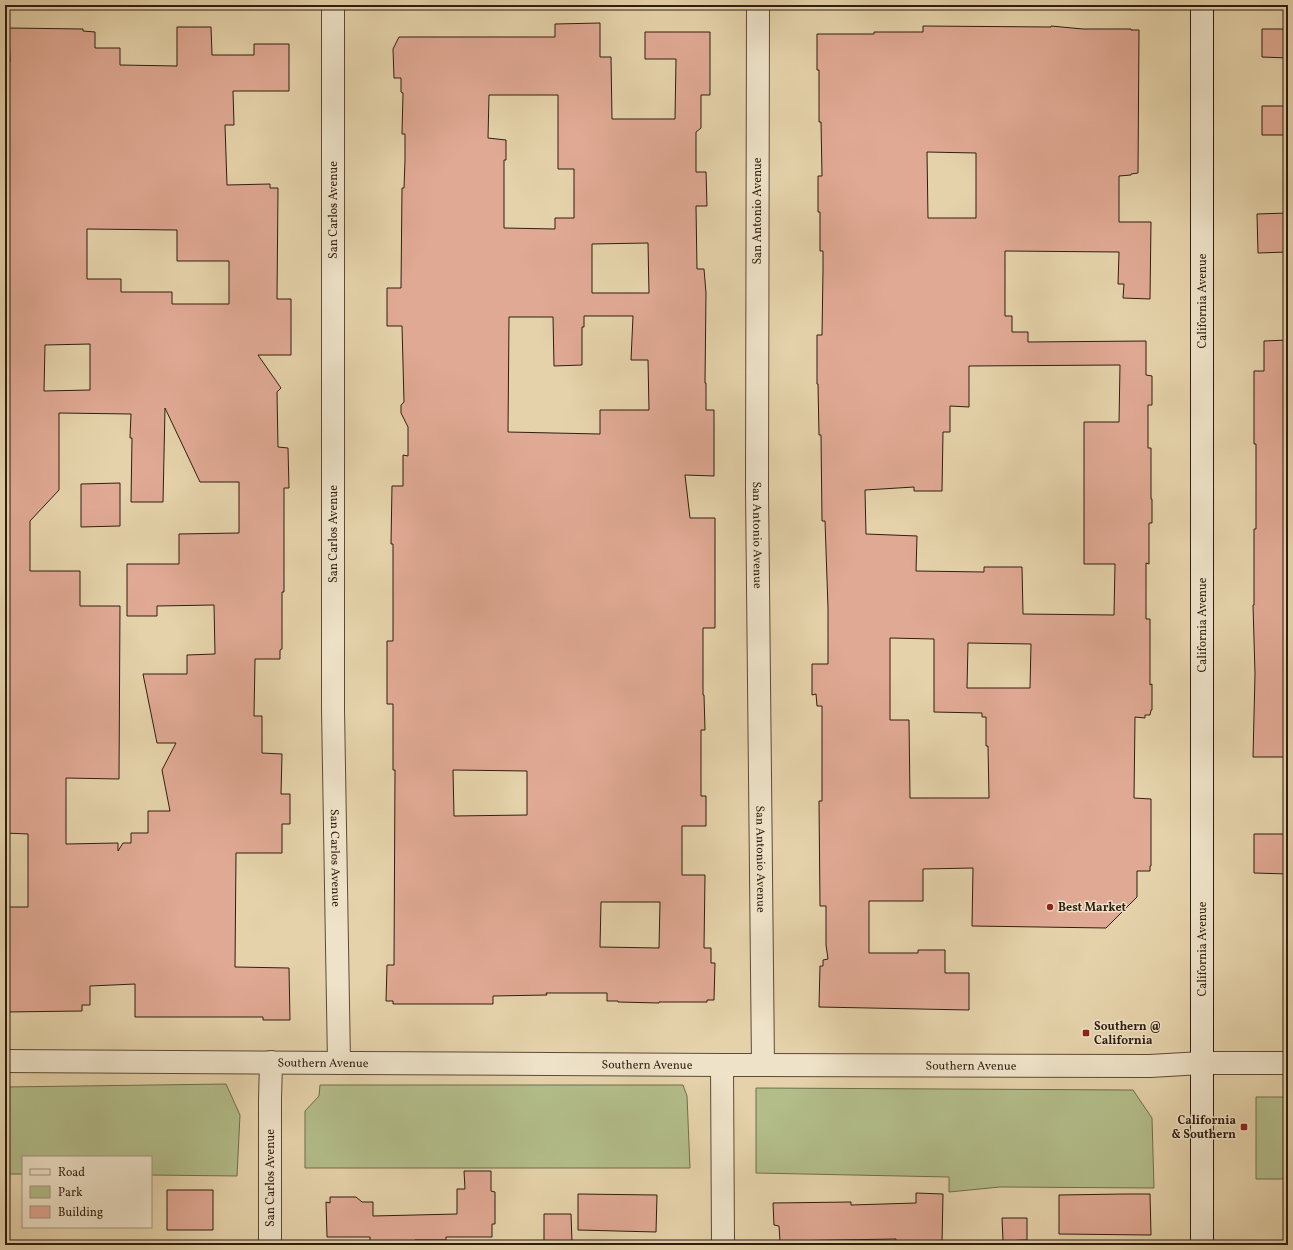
<svg xmlns="http://www.w3.org/2000/svg" width="1293" height="1250" font-family="Vollkorn,serif">
  <style>
    .green { fill: #b2bd8a; stroke: #716e4d }
    .building { fill: #e0a994; stroke: #301e10; fill-rule: evenodd }
    .lines { fill: none; stroke-linecap: round; stroke-linejoin: round }
    .minor-casing { stroke: #5d4b36; stroke-width: 24 }
    .tertiary-casing { stroke: #5d4b36; stroke-width: 24 }
    .secondary-casing { stroke: #301e10; stroke-width: 24 }
    .minor { stroke: #eee2c8; stroke-width: 22 }
    .tertiary { stroke: #eee2c8; stroke-width: 22 }
    .secondary { stroke: #eee2c8; stroke-width: 22 }
    .poi-dot { fill: #8f2418; stroke: #eee2c8; stroke-width: 1.5 }
    .labels { text-anchor: middle; stroke-width: 3; stroke-linejoin: round; paint-order: stroke }
    .street-label { font-size: 12px; fill: #301e10; stroke: #eee2c8 }
    .poi-label { font-size: 12px; font-weight: bold; fill: #301e10; stroke: #eee2c8; text-anchor: start }
  </style>
  <rect width="100%" height="100%" fill="#e5d2aa"/>
  <filter id="stains"><feTurbulence type="fractalNoise" baseFrequency=".005" numOctaves="4"/><feColorMatrix values="0 0 0 0 .2 0 0 0 0 .09 0 0 0 0 .02 0 0 0 .5 -.17"/></filter>
  <radialGradient id="worn" r=".72"><stop offset=".6" stop-color="#630" stop-opacity="0"/><stop offset="1" stop-color="#630" stop-opacity=".3"/></radialGradient>
  <!-- green -->
  <path class="green" d="M226 1084 240 1115 237 1176 151 1175V1157H23V1174H5V1087Z
    M320 1085H683L687 1096 690 1168H305V1111L319 1096Z
    M756 1088 1133 1090 1152 1118 1154 1188 1000 1187 949 1192V1177L756 1173Z
    M1256 1097H1288V1179H1256Z"/>
  <!-- building -->
  <path class="building" d="M600 23V57H611L612 119H675L676 59H645V32H710V95H701V128L696 132V172H706L707 206H696L697 269H704L706 293 705 383H706V410H714V476L685 475 690 518H715V628H703V695H704L705 730H701V796H706V826H682V875H705L704 948H711V963H715L714 1000H707V1002H659V1003L618 1002V1001H607V993H546L547 995 493 996V1004H393V1001H386L387 965H394L395 770H393V704H387V641H393V544H391L392 486H403V455L408 456V427L401 413V405L404 402 402 326H387V288H401L402 188H404L405 160V134H402L403 93 401 92V78H394L393 49 399 37H555V24ZM489 95H558V169H574V218H555V229L504 228V160H506V140L488 138ZM648 243 649 293H592V244ZM584 316H633L631 360H648L649 410H600V434L508 432 509 317H553L554 366 582 365V327H584ZM453 770 527 771V815L454 816ZM601 902H660L659 948 600 947Z
    M923 26 1051 27V26L1083 29H1131V30H1139L1138 173 1131 174V175L1119 176V222H1151L1150 299 1123 298 1124 284H1118L1119 252 1005 251V316H1012V332H1028V342L1146 341V375L1152 376V405H1148V448H1151V499H1152V523H1149V564L1146 563V619H1150V685L1152 684V710H1151L1150 715H1145V718L1135 717 1134 798 1151 799V866H1150V871H1137V897L1106 928 972 926 973 868 923 869V901H869V953H918V950H945V973H969V1010L819 1007 820 966H823V960L828 959 826 945V906H820L819 801H822V706H817L816 694 812 695V664H828V608L825 521H822L821 435H819L818 384H817V335H822L823 270V251H820V212H818V176H822L821 122H819V70H817V34H874V32H923ZM927 152 976 153V218H928ZM1120 365 1119 422H1084V564H1115L1114 615 1023 614 1022 567H984V572L916 571 917 536 866 534 865 490 914 487V491H942L943 432H950V406L969 407V366ZM890 638 934 639V712L982 713V717H986V746H988L989 798H910L909 720H890ZM968 643 1031 644 1030 688H967Z
    M177 27H211L212 55H254V44H289V91H233L234 125H225L227 185 270 184V188H278L277 299H291V355H258L281 388 277 392 278 447 288 448 289 488H284V592H282V649L280 650V659H255L254 716H262V753L282 754 281 794H290V824H282V853H236L235 967 289 968 290 1020H263V1017H135V984L90 986V1005H82V1011L5 1012V967H8L9 907H28V834L5 833V586H7V521H5V62H10L9 28 83 29V31L95 32V48H120V65L177 66ZM87 229 177 230V261H229V304H172V292H121V279H87ZM90 344V390L44 391 45 345ZM165 408 200 482H239V533L179 534V564H127V616H157V606L214 605 215 654 187 655V674H143L157 743H176L162 770 170 811H148V833H131V843H123L118 851V843L66 844V778L119 779 120 606H80V571H30V521L59 490V413L131 414 130 438H132L131 502H163Z
    M1262 29H1288V58L1262 57Z
    M1262 106H1288V135H1262Z
    M1288 213V252L1258 253 1257 214Z
    M1288 340V757H1253L1255 674 1253 605H1254V529H1256V444H1254V371H1264V341Z
    M120 483V526L81 527V484Z
    M1254 834H1288V874L1254 873Z
    M464 1171H491V1191L495 1192V1224H492V1237H446V1240H415V1245H370V1237H327L326 1202 330 1203V1197H356L362 1202H373V1216L457 1214V1189H465Z
    M167 1190H213V1230H167Z
    M916 1193 943 1194 942 1244 896 1243V1239L780 1241 779 1226 774 1225 773 1203 851 1202V1205L916 1203Z
    M578 1194 657 1195 656 1232 578 1230Z
    M1124 1194H1150L1151 1235 1059 1234V1195Z
    M544 1214H571L572 1242H544Z
    M1002 1218H1027V1240L1003 1241Z"/>
  <g class="lines">
    <defs>
      <g id="minor">
        <path id="s1" d="M333 5V709L339 1063"/>
        <path id="s2" d="M758 5 757 489 763 1065"/>
        <path d="M722 1065 723 1245"/>
        <path d="M270 1245V1099L271 1062"/>
      </g>
      <g id="tertiary">
        <path id="s3" d="M5 1061 722 1065 1150 1066 1202 1063H1288"/>
      </g>
      <path id="secondary" d="M1202 1245V5"/>
    </defs>
    <!-- minor casing -->
    <use href="#minor" class="minor-casing"/>
    <!-- tertiary casing -->
    <use href="#tertiary" class="tertiary-casing"/>
    <!-- secondary casing -->
    <use href="#secondary" class="secondary-casing"/>
    <!-- minor -->
    <use href="#minor" class="minor"/>
    <!-- tertiary -->
    <use href="#tertiary" class="tertiary"/>
    <!-- secondary -->
    <use href="#secondary" class="secondary"/>
  </g>
  <!-- markers -->
  <g class="poi-dot">
    <circle cx="1050" cy="907" r="4"/>
    <rect x="1082" y="1029" width="8" height="8" rx="2"/>
    <rect x="1240" y="1123" width="8" height="8" rx="2"/>
  </g>
  <g class="labels">
    <!-- street labels -->
    <g class="street-label">
      <text transform="translate(333 210) rotate(-90)" y="4">San Carlos Avenue</text>
      <text transform="translate(757 211) rotate(-90)" y="4">San Antonio Avenue</text>
      <text transform="translate(1202 301) rotate(-90)" y="4">California Avenue</text>
      <text transform="translate(333 534) rotate(-90)" y="4">San Carlos Avenue</text>
      <text dy="4" stroke="none"><textPath href="#s2" startOffset="530">San Antonio Avenue</textPath></text>
      <text transform="translate(1202 625) rotate(-90)" y="4">California Avenue</text>
      <text dy="4" stroke="none"><textPath href="#s1" startOffset="853">San Carlos Avenue</textPath></text>
      <text dy="4" stroke="none"><textPath href="#s2" startOffset="854">San Antonio Avenue</textPath></text>
      <text transform="translate(1202 949) rotate(-90)" y="4">California Avenue</text>
      <text dy="4" stroke="none"><textPath href="#s3" startOffset="318">Southern Avenue</textPath></text>
      <text dy="4" stroke="none"><textPath href="#s3" startOffset="642">Southern Avenue</textPath></text>
      <text dy="4" stroke="none"><textPath href="#s3" startOffset="966">Southern Avenue</textPath></text>
      <text transform="translate(270 1178) rotate(-90)" y="4">San Carlos Avenue</text>
    </g>
    <!-- poi labels -->
    <g class="poi-label">
      <text x="1058" y="911">Best Market</text>
      <text x="1094" y="1030">Southern @<tspan x="1094" dy="14">California</tspan></text>
      <text x="1236" y="1124" text-anchor="end">California<tspan x="1236" dy="14">&amp; Southern</tspan></text>
    </g>
  </g>
  <!-- margin -->
  <rect width="1293" height="1250" fill="none" stroke="#e5d2aa" stroke-width="20"/>
  <rect x="6" y="6" width="1281" height="1238" fill="none" stroke="#301e10" stroke-width="2"/>
  <rect x="10" y="10" width="1273" height="1230" fill="none" stroke="#301e10"/>
  <!-- legend -->
  <rect x="22" y="1156" width="130" height="72" fill="#eee2c8" stroke="#a2947e"/>
  <rect x="30" y="1169" width="20" height="6" fill="#eee2c8" stroke="#a2947e"/>
  <text x="58" y="1176" font-size="12" fill="#301e10">Road</text>
  <rect x="30" y="1186" width="20" height="12" fill="#b2bd8a" stroke="#a2947e"/>
  <text x="58" y="1196" font-size="12" fill="#301e10">Park</text>
  <rect x="30" y="1206" width="20" height="12" fill="#e0a994" stroke="#a2947e"/>
  <text x="58" y="1216" font-size="12" fill="#301e10">Building</text>
  <rect width="100%" height="100%" filter="url(#stains)"/>
  <rect width="100%" height="100%" fill="url(#worn)"/>
</svg>
